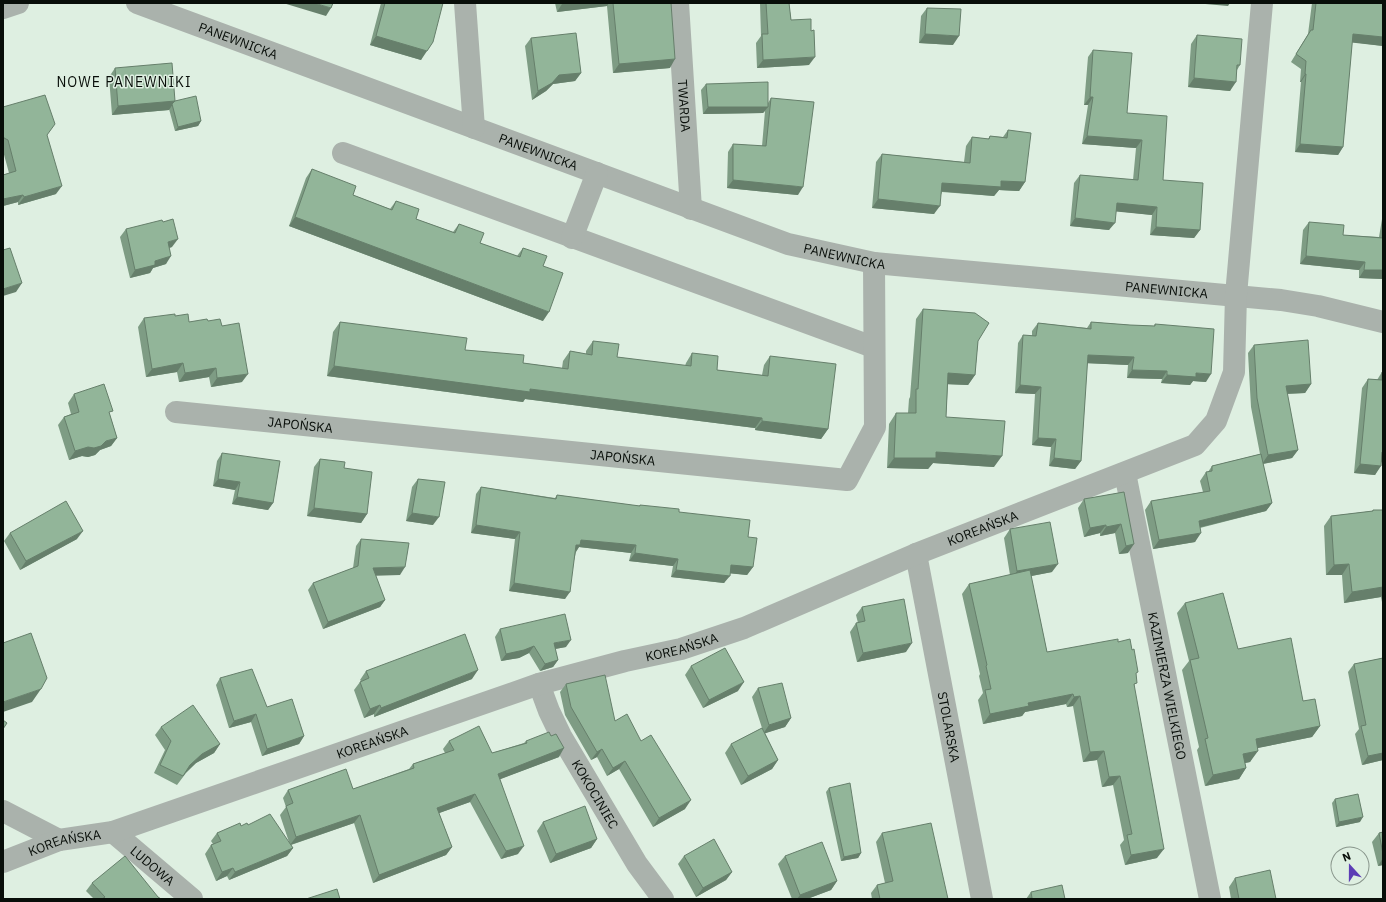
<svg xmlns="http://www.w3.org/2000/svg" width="1386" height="902" font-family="'IBM Plex Sans',sans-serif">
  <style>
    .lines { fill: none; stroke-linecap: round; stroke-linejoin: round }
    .minor { stroke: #aab2ac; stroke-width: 22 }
    .wall { fill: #7e9c84 }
    .shaded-wall { fill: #667f6b }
    .building { fill: #92b599; stroke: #667f6b }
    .labels { text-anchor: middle; stroke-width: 3; stroke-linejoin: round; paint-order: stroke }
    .street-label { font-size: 13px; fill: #080e09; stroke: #deefe1 }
    .neighbourhood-label { font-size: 14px; letter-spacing: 1px; fill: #080e09; stroke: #deefe1 }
  </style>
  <rect width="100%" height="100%" fill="#deefe1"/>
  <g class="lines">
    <!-- minor -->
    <g class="minor">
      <path id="s1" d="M137 3 788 244 874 263 1281 300 1318 306 1383 322"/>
      <path d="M465 3 474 128"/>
      <path id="s2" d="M678 3 691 209"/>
      <path d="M3 8 18 3"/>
      <path d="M343 153 873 347"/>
      <path d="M572 238 597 173"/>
      <path id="s3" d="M176 412 847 480 875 427 874 263"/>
      <path id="s4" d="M1125 473 1210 899"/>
      <path id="s5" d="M916 554 982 899"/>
      <path id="s6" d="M539 684 549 711 561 736 637 864 663 899"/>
      <path d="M3 811 59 840"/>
      <path id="s7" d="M113 832 192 899"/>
      <path id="s8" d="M3 862 59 840 113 832 539 684 625 661 681 649 744 628 916 554 1195 445 1216 421 1234 372 1236 295 1262 3"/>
    </g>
  </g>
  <!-- wall -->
  <path class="wall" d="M381 3H443L421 60 370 45Z
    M555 3H671L670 68 613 73 607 6 557 12Z
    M760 3H789L791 20 809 65 757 68 756 43 761 36Z
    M1312 3H1383V46L1352 42 1343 147 1338 155 1295 152 1301 82H1300L1301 69 1291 62 1308 34Z
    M927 8 953 45 919 43 921 16Z
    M1197 35 1240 65 1237 70 1230 91 1188 87 1191 44Z
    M531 38 581 73 575 81 553 84 546 91 532 100 525 46Z
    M1093 50 1163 180 1200 230 1194 238 1150 235 1152 215 1116 211 1109 230 1070 226 1074 183 1080 175 1133 180 1136 148 1082 144 1088 105H1084L1088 57Z
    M115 68 175 101 201 121 198 126 175 131 169 109V110L112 115 109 77Z
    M706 84 768 103 771 98 798 195 727 188 728 152 733 144 762 146 765 111 763 113 703 114 701 90Z
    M3 107 47 135 56 194 18 205V202L3 206V175L9 173 3 151Z
    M1008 130 1025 182 1019 191 999 190 994 196 942 192 934 214 872 208 876 162 882 154 964 162 966 146 972 137 988 139 990 136 1003 137Z
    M312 169 353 195 390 209 396 201 416 219 453 232 459 224 480 243 517 256 523 248 543 266V321L289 226 306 178Z
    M1383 213V279L1359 278V270L1300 264 1303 230 1309 222 1343 235 1379 237Z
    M126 229 172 247 169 248 166 264 153 268 150 273 130 278 120 237Z
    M923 309 978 341 975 375 968 385 948 384 946 417 994 467 933 463 928 469 887 468 889 424 896 413H908L909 399 910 397 916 319Z
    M175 316 189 322 208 321 222 326 242 382 211 387 209 377 179 382 177 372 146 377 138 327 144 318Z
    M340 322 523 363 562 368 563 361 570 351 586 354V351L593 341 617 357 685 366 686 363 692 353 717 370 762 375 764 365 770 356 828 429 821 439 755 430V428L525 399 523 402 327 376 333 332Z
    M1091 322 1130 325 1154 326 1155 324 1206 382 1193 381 1190 385 1161 383 1162 379 1127 378 1128 365 1087 363 1081 461 1075 469 1049 466 1051 447 1032 445 1035 394 1015 393 1018 343 1023 335 1032 336V331L1038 323 1087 328Z
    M1254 345 1311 384 1305 393 1287 394 1298 450 1292 458 1263 464 1272 503 1266 511 1200 528 1195 542 1153 549 1145 510 1151 501 1203 492 1200 481 1206 472H1208L1212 466 1260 454 1251 407 1248 353Z
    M1382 372H1383V462L1382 461 1375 475 1354 473 1362 388 1368 379 1377 380Z
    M74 394 110 415 117 438 111 446 100 450 95 455 88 457 82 456 69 460 58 425 64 417 71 414 68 403Z
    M222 453 273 503 268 510 232 504 235 490 213 486 217 461Z
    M320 459 344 468 367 514 361 523 307 516 314 467Z
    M418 479 433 525 406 521 412 487Z
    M481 487 555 498 557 495 639 506 640 505 679 512 748 537 753 567 747 575 730 573 724 583 671 577 673 566 629 561 631 553 579 547 576 552 565 599 509 591 515 539 471 533 476 494Z
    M1124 492 1128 553 1119 554 1115 533 1100 536V533L1084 537 1078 508 1084 499Z
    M1383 509V607L1381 597 1344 603 1342 575H1326L1324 526 1331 516 1372 511 1373 510H1383Z
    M1010 529 1052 572 1031 576 1047 652 1118 642 1136 675 1134 687 1157 858 1125 865 1120 845 1124 840 1113 785 1102 787 1097 760 1083 762 1073 706 1067 707 1066 704 1025 712 1022 716 983 724 978 700 983 693 979 676 980 674 962 594 969 584 1010 575 1004 538Z
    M10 533 77 539 20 570 4 541Z
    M361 539 400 575H375L385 600 380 607 323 629 308 590 313 583 353 568 356 546Z
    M1185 603 1238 649 1303 701 1320 726 1312 737 1257 748 1250 762 1245 763 1246 768 1239 779 1205 786 1197 750 1199 747 1182 670 1189 661 1177 613Z
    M862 607 906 652 857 662 850 632 856 623H858L856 615Z
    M500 629 566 647 555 649 558 660 553 667 540 671 529 653 519 658 501 661 495 637Z
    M1383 658V760L1362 765 1355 734 1359 729 1348 672 1354 664Z
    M691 666 738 691 703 708 685 675Z
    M366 671 472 679 374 717V714L364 718 354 690 360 682 361 681 360 680Z
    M220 678 267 707 304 736 299 744 262 756 251 722 229 728 216 685Z
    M566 684 641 741 685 809 653 827 619 769 607 776 597 757 591 760 565 715 560 692Z
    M758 688 791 718 785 727 765 733 778 760 772 769 741 785 725 753 731 744 762 728 752 697Z
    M161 727 220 744 214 753 196 763 186 773 177 785 154 773 165 750 155 735Z
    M449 741 492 753 524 743 526 741 559 757 500 779 518 854 501 859 470 802 439 813 452 847 446 855 373 883 354 823 291 845 293 848 287 856 229 880 227 876 216 881 205 854 211 845 213 844 211 841 217 833 241 826 248 825 289 842 280 815 286 807 283 798 288 790 353 789 409 769 413 764 445 753 443 749Z
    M829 788 861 853 858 858 841 861 826 792Z
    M1335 799 1360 822 1336 827 1332 803Z
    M543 822 597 839 591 848 550 863 537 831Z
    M1383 832V865L1378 866 1372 842 1379 833Z
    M882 833 948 899H872L871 893 877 885 885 883 876 842Z
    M684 856 732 872 726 880 696 897 678 864Z
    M785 856 837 881 831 890 807 899H792L778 864Z
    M1235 878 1276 899H1231L1229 887Z
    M92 883 158 897 161 899H94L86 891Z
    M1031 892 1065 899H1026Z"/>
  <!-- shaded-wall -->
  <path class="shaded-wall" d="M283 3H314L331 8 326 16Z
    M570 3H609L607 6 557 12 562 4Z
    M1194 3H1230L1228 6Z
    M925 34 959 36 953 45 919 43Z
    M1353 34 1383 37V46L1347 42Z
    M376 36 427 51 421 60 370 45Z
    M815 57 809 65 757 68 763 60Z
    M675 59 670 68 613 73 619 64Z
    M581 73 575 81 553 84 546 91 532 100 538 91 559 75Z
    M1305 74H1306L1301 82H1300Z
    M1194 78 1236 82 1230 91 1188 87Z
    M1090 97H1093L1088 105H1084Z
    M175 101 169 110 112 115 118 106Z
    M708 107H768L763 113 703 114Z
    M201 121 198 126 175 131 178 127Z
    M1087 136 1142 140 1136 148 1082 144Z
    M1300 144 1343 147 1338 155 1295 152Z
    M733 180 803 187 798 195 727 188Z
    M1001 181 1025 182 1019 191 999 190 994 196 936 191 942 183Z
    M62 186 56 194 18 205 24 197Z
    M23 195 18 202 3 206V199Z
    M878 199 940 206 934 214 872 208Z
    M1117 203 1157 207 1152 215 1111 211Z
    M295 217 549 312 543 321 289 226Z
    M1075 218 1115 223 1109 230 1070 226Z
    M1156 227 1200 230 1194 238 1150 235Z
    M178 239 172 247 162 250 168 242Z
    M171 256 166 264 153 268 150 273 130 278 135 270 155 261Z
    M1306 256 1365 262 1359 270 1300 264Z
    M1364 270H1383V279L1359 278Z
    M22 283 16 292 3 296V289Z
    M1088 355 1134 357 1128 365 1082 363Z
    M183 363 177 372 146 377 152 369Z
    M334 366 530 389 762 418 755 428 525 399 523 402 327 376Z
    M216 368 209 377 179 382 185 373Z
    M1132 370 1167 371 1162 379 1127 378Z
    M948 373 975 375 968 385 941 384Z
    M1196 373 1211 374 1206 382 1193 381 1190 385 1161 383 1167 375Z
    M248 374 242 382 211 387 217 378Z
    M1311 384 1305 393 1280 394 1286 386Z
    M1020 385 1041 387 1035 394 1015 393Z
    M762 421 828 429 821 439 755 430Z
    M117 438 111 446 100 450 95 455 88 457 82 456 69 460 75 451Z
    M1038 438 1056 439 1051 447 1032 445Z
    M1298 450 1292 458 1262 464 1268 455Z
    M936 452 1002 456 994 467 933 463 928 469 887 468 894 458Z
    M1382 452H1383V462L1376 461Z
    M1054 458 1081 461 1075 469 1049 466Z
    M1360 464 1381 466 1375 475 1354 473Z
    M218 479 240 482 235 490 213 486Z
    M237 497 273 503 268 510 232 504Z
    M1272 503 1266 511 1193 529 1199 521Z
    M314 508 367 514 361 523 307 516Z
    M412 513 439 517 433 525 406 521Z
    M1121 524 1115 533 1100 536 1106 527Z
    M476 525 520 532 515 539 471 533Z
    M1106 525 1100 533 1084 537 1090 528Z
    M83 531 77 539 20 570 26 561Z
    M1201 533 1195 542 1153 549 1159 540Z
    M581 540 636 545 631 553 579 547 575 553 576 545Z
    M1134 544 1128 553 1119 554 1126 546Z
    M635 553 678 559 673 566 629 561Z
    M1058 564 1052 572 1011 580 1017 571Z
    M1349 564 1342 575H1326L1334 565Z
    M731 565 753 567 747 575 726 573Z
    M405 567 400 575 368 576 373 568Z
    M676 570 730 576 724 583 671 577Z
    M514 583 570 592 565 599 509 591Z
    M1383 587V594L1381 597 1344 603 1352 592Z
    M385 600 380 607 323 629 328 622Z
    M571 640 566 647 549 650 554 643Z
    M912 643 906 652 857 662 863 653Z
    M534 646 529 653 519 658 501 661 506 654Z
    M558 660 553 667 540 671 545 664Z
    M478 670 472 679 374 717 381 708Z
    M744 682 738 691 703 708 709 700Z
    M41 689 32 702 3 712V702Z
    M1073 694 1066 704 1025 712 1022 716 983 724 990 714 1028 703Z
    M1080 696 1073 706 1067 707 1074 697Z
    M380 705 374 714 364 718 370 709Z
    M256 714 251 722 229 728 234 721Z
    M791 718 785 727 763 734 769 725Z
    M1320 726 1312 737 1248 750 1256 739Z
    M304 736 299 744 262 756 267 749Z
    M220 744 214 753 196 763 184 774 190 765 202 754Z
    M564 748 559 757 493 782 498 774Z
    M602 749 597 757 591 760 597 752Z
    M1104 751 1097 760 1083 762 1090 752Z
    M1258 751 1250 762 1235 765 1243 754Z
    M1383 753V760L1362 765 1368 756Z
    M778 760 772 769 741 785 748 776Z
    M625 761 619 769 607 776 613 768Z
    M1246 768 1239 779 1205 786 1213 775Z
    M1120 776 1113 785 1102 787 1109 777Z
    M475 794 470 802 431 816 437 808Z
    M691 800 685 809 653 827 659 818Z
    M360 815 354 823 290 845 296 837Z
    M1363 817 1360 822 1336 827 1339 822Z
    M597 839 591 848 550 863 556 854Z
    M524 846 518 854 501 859 506 851Z
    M452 847 446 855 373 883 379 875Z
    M293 848 287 856 229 880 235 872Z
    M1164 849 1157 858 1125 865 1131 855Z
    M861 853 858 858 841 861 844 857Z
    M1383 858V865L1378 866Z
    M233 868 227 876 216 881 222 872Z
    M732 872 726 880 696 897 703 888Z
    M837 881 831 890 807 899H797L800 895Z"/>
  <!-- building -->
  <path class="building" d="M314 3H333L331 8Z
    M385 3H443L433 42 427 51 376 36Z
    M613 3H671L675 59 619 64Z
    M766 3H789L791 20 811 19V31L814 30 815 57 763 60 762 34H768Z
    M1316 3H1383V37L1353 34 1343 147 1300 144 1306 74H1305L1306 61 1296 54 1311 30H1313Z
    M927 8 961 9 959 36 925 34Z
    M576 33 581 73 559 75 552 83 538 91 531 38Z
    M1197 35 1242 39 1240 65H1237L1236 82 1194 78Z
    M1093 50 1132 53 1127 113 1167 116 1163 180 1203 183 1200 230 1156 227 1157 207 1117 203 1115 223 1075 218 1080 175 1138 180 1142 140 1087 136 1093 97H1090Z
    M172 63 175 101 118 106 115 68Z
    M768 82V107H708L706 84Z
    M45 95 55 124 47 135 62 186 24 197 23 195 3 199V175L16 171 8 140 4 138 3 136V107Z
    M196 96 201 121 178 127 172 104 175 101Z
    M771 98 814 102 803 187 733 180V144L766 146Z
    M1008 130 1031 133 1025 182 1001 181V187L942 183 940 206 878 199 882 154 970 163 972 137 989 139 990 136 1007 138Z
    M312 169 356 186 353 195 392 210 396 201 419 209 416 219 455 233 459 224 484 233 480 243 520 257 523 248 547 256 543 266 563 273 549 312 295 217Z
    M173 219 178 239 168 242 171 256 155 261V265L135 270 126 229 162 220 163 222Z
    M1309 222 1344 225 1343 235 1383 238V270H1364L1365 262 1306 256Z
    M10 248 22 283 3 289V250Z
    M923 309 975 313 989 323 978 341 975 375 948 373 946 417 1005 421 1002 456 936 452V458H894L896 413H916V389H918Z
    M175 314V316L188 314 189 322 207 319 208 321 220 319 222 326 239 323 248 374 217 378 216 368 185 373 183 363 152 369 144 318Z
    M340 322 467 338 465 350 524 355 523 363 568 369 570 351 592 355 593 341 619 344 617 357 691 366 692 353 718 356 717 370 768 376 770 356 836 364 828 429 762 421V418L530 389V392L334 366Z
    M1091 322 1130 325 1155 326V324L1214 329 1211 374 1196 373V377L1167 375V371L1132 370 1134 357 1088 355 1081 461 1054 458 1056 439 1038 438 1041 387 1020 385 1023 335 1036 336 1038 323 1091 329Z
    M1308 340 1311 384 1286 386 1298 450 1268 455 1257 398 1254 345Z
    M1382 372H1383V452H1382L1381 466 1360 464 1368 379 1382 380Z
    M104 384 113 411 109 412 117 438 106 441 101 446 94 448 88 447 75 451 64 417 79 412 74 394Z
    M222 453 280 461 273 503 237 497 240 482 218 479Z
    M1261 454 1272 503 1199 521 1201 533 1159 540 1151 501 1210 491 1206 472 1212 471V466Z
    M320 459 345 462 344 468 372 472 367 514 314 508Z
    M418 479 445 482 439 517 412 513Z
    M481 487 556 499 557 495 640 506V505L679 509V512L750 520 748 537 757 538 753 567 731 565 730 576 676 570 678 559 635 553 636 545 581 540 580 545H576L570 592 514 583 520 532 476 525Z
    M1124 492 1134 544 1126 546 1121 524 1106 527V525L1090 528 1084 499Z
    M66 501 83 531 26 561 10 533Z
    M1373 510H1383V587L1352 592 1349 564 1334 565 1331 516 1373 511Z
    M1050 522 1058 564 1017 571 1010 529Z
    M361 539 409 543 405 567 373 568 385 600 328 622 313 583 358 566Z
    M1030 570 1047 652 1118 639V642L1130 639 1132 650 1134 649 1138 672 1136 673 1137 683 1134 684 1164 849 1131 855 1127 835 1132 834 1120 776 1109 777 1104 751 1090 752 1080 696 1074 697 1073 694 1028 703 1029 706 990 714 985 690 991 689 986 666 987 665 969 584Z
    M1223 593 1238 649 1291 638 1303 701 1315 699 1320 726 1256 739 1258 751 1243 754 1246 768 1213 775 1205 739 1208 738 1190 660 1199 658 1185 603Z
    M904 599 912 643 863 653 856 623 865 621 862 607Z
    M565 614 571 640 554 643 558 660 545 664 534 646 524 650 506 654 500 629Z
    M31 633 47 678 41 689 3 702V643Z
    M465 634 478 670 381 708 380 705 370 709 360 682 369 678 366 671Z
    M725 648 744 682 709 700 691 666Z
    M1383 658V753L1368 756 1361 726 1366 725 1354 664Z
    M252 669 267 707 292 699 304 736 267 749 256 714 234 721 220 678Z
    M605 675 615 721 627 714 641 741 651 735 691 800 659 818 625 761 613 768 602 749 597 752 571 707 566 684Z
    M782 683 791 718 769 725 758 688Z
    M193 705 220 744 202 754 190 765 183 776 160 765 171 741 161 727Z
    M3 720 7 723 3 729Z
    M479 726 492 753 527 743 526 741 549 732 551 736 556 734 564 748 498 774 524 846 506 851 475 794 437 808 452 847 379 875 360 815 296 837 286 806 293 803 288 790 346 769 353 789 414 768 413 764 454 750 449 741Z
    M762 728 778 760 748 776 731 744Z
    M850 783 861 853 844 857 829 788Z
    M1358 794 1363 817 1339 822 1335 799Z
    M585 806 597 839 556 854 543 822Z
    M270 814 293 848 235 872 233 868 222 872 211 845 221 841 217 833 240 823 241 826 247 823 248 825Z
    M931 823 948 899H880L877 885 893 881 882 833Z
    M1383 832V854L1379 833Z
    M714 839 732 872 703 888 684 856Z
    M822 842 837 881 800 895 785 856Z
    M125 856 158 897 161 899H102L105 897 92 883Z
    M1270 870 1276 899H1239L1235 878Z
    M1062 885 1065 899H1025L1032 898 1031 892Z
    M337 889 340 899H306Z"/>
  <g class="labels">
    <!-- street labels -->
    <g class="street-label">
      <text dy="5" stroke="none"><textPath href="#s1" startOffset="108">PANEWNICKA</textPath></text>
      <text dy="5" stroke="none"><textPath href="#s2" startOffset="103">TWARDA</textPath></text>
      <text dy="5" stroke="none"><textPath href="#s1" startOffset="428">PANEWNICKA</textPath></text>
      <text dy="5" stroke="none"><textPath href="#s1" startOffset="752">PANEWNICKA</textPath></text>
      <text dy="5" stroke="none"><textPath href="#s1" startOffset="1076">PANEWNICKA</textPath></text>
      <text dy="5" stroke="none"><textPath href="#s3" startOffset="125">JAPOŃSKA</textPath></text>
      <text dy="5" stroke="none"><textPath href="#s3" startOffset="449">JAPOŃSKA</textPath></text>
      <text dy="5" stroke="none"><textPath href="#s8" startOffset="1037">KOREAŃSKA</textPath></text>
      <text dy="5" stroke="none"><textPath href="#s8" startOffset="713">KOREAŃSKA</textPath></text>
      <text dy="5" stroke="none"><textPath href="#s4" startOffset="217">KAZIMIERZA WIELKIEGO</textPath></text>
      <text dy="5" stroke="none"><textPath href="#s5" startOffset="176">STOLARSKA</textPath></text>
      <text dy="5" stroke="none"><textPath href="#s8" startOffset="389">KOREAŃSKA</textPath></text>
      <text dy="5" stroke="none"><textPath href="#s6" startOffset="124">KOKOCINIEC</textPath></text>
      <text dy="5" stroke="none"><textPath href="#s8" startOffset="65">KOREAŃSKA</textPath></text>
      <text dy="5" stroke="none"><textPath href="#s7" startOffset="52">LUDOWA</textPath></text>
    </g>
    <!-- neighbourhood labels -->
    <g class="neighbourhood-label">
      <text x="124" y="87">NOWE PANEWNIKI</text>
    </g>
  </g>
  <!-- border -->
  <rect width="1386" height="902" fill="none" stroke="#080e09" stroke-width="8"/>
  <!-- north arrow -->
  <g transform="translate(1350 866) rotate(339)"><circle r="19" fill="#deefe1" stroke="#88958b"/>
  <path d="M0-3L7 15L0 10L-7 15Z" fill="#5c3db5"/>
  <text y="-6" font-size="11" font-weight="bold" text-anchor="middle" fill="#080e09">N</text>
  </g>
</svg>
